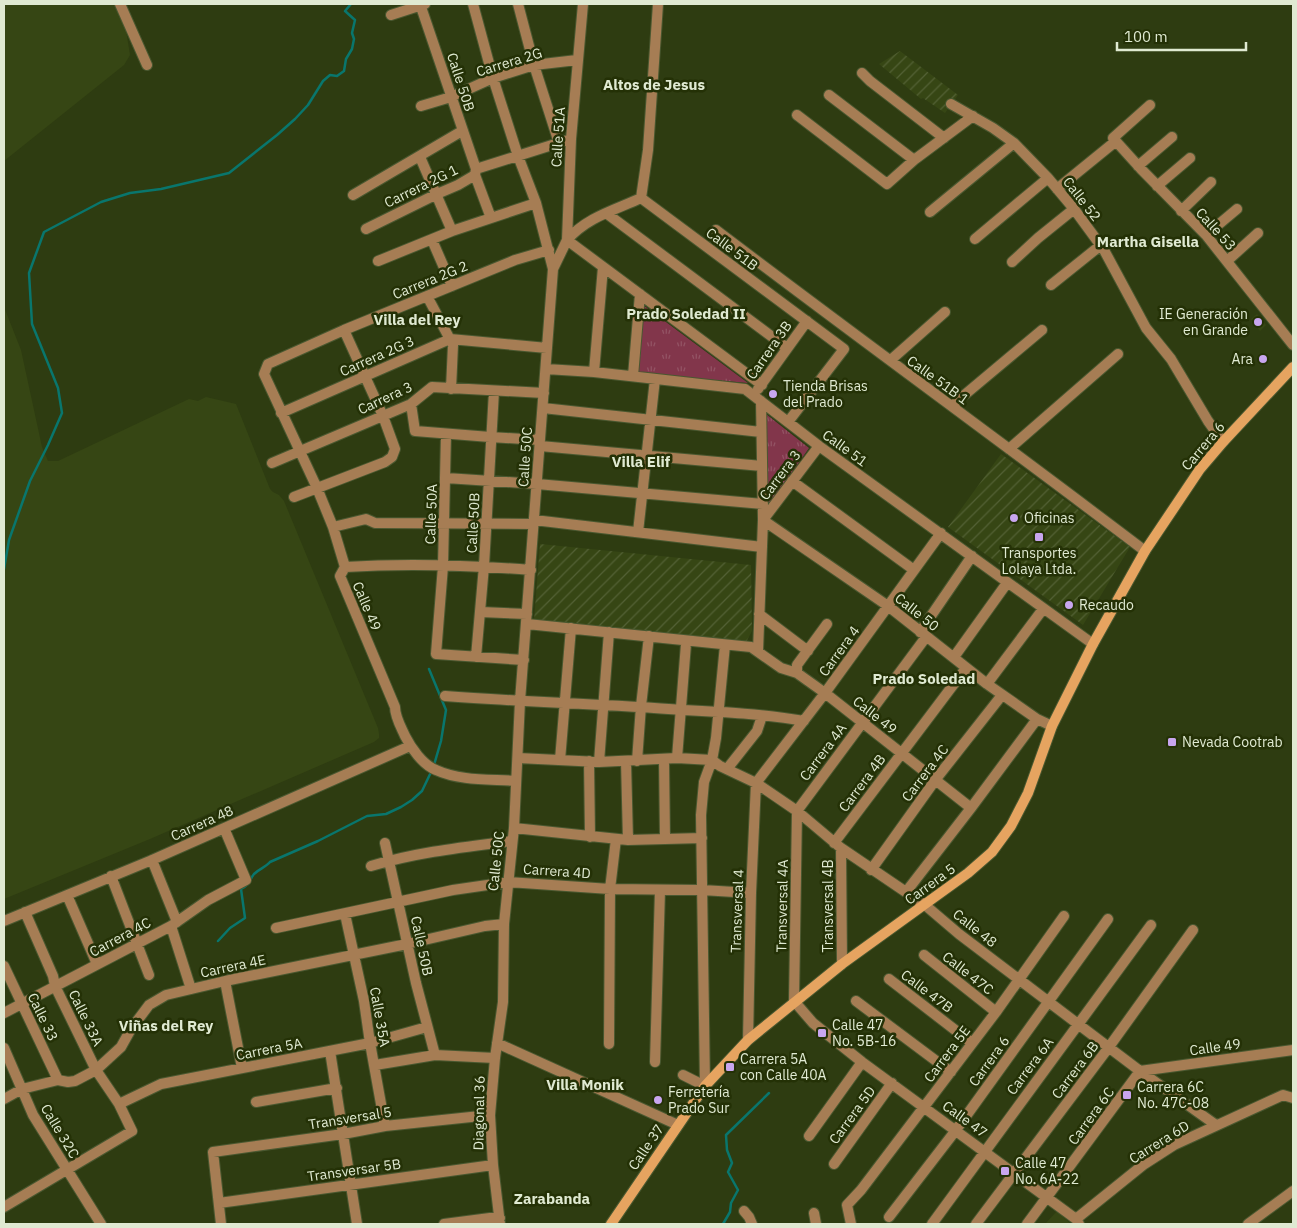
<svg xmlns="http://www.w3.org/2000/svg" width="1297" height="1228" font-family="'IBM Plex Sans',sans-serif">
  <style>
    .built { fill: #364614 }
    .industrial { fill: url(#industrial-furrows) }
    .park { fill: url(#park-tufts) }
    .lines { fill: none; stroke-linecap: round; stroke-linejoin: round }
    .stream { stroke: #09766d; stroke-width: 2.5 }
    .street-casing { stroke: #4a5830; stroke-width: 12 }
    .secondary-casing { stroke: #4a5830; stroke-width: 12 }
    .street { stroke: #a67d54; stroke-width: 10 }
    .secondary { stroke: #e6a460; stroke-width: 10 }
    .poi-dot { fill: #c8a6ef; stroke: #243106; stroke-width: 2 }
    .labels { text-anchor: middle; stroke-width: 5; stroke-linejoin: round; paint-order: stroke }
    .street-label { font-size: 14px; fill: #e0ead2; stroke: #243106 }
    .poi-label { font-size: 14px; fill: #e0ead2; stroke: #243106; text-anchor: start }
    .neighbourhood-label { font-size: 15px; font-weight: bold; fill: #e0ead2; stroke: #243106 }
  </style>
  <defs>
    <pattern id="industrial-furrows" width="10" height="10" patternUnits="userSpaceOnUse" patternTransform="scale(1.25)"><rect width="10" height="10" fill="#364614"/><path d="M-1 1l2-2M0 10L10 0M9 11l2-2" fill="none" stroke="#536135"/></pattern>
    <pattern id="park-tufts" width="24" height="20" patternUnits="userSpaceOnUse" patternTransform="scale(1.25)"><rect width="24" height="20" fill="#82364b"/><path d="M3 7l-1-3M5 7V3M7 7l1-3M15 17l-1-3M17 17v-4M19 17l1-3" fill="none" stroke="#935364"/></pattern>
  </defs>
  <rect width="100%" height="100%" fill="#2e3c11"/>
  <!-- built -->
  <path class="built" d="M4 4H115L126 30 130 55 124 65 4 161Z
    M4 307 21 350 42 447 48 461H58L189 399 198 401 206 397 236 404 270 489 273 492 279 495 284 501 378 728 379 734V738L374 742 150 839 4 899Z
    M1257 314 1266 325 1260 331 1251 319Z
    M1057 1211 1071 1224H1045Z"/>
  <!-- industrial -->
  <path class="industrial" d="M900 51 958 95 945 113 923 98 921 99 879 64Z
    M1001 454 1130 547 1083 625 948 527Z
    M540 544 751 565 752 631 745 644 534 621Z"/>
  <!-- park -->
  <path class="park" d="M643 305 748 383 636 373Z
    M766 414 809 448 767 508Z"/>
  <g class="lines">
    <!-- stream -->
    <path class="stream" d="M4 569 9 540 30 481 48 445 62 413 58 388 32 324 29 273 44 232 101 202 130 193 161 189 229 173 277 135 295 119 308 105 323 81 330 75 337 76 344 71 346 59 352 49 354 39 352 33 355 20 345 11 351 4
      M429 669 446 710 441 741 434 765
      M218 941 230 928 245 918 241 889C251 884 249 880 254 874 259 869 266 867 270 862L318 841 367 816 386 814 401 807 412 800 422 791 432 770
      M723 1224 730 1212 731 1203 738 1190 728 1172 732 1163 727 1150 726 1135 769 1093"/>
    <defs>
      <path id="street" d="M120 4 147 65
        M420 4 476 169
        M473 4 493 78 518 156 536 203 553 269 520 701 514 828 504 924 503 1002 495 1058 490 1115 493 1165 500 1224
        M518 4 534 65 559 143
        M391 15 425 4
        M862 73 870 81 944 138
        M829 95 914 160
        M951 104 993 128 1014 143 1048 178 1074 209 1104 250 1146 328 1171 359 1208 421 1223 442
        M1150 105 1113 138 1141 169 1206 235 1293 345
        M421 106 451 97 493 78 534 65 577 60
        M797 115 887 184 914 160 973 116
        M420 157 452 231
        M1138 166 1172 137
        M475 175 491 218
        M1157 186 1190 158
        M1057 189 1116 141
        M353 195 462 131
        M641 198 844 349 788 422
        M641 198C615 210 587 217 567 240L762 385
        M641 198 648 150 658 4
        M1181 211 1211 182
        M930 212 1014 143
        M606 213 787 348
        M366 229 437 194 458 185 475 175 476 169 571 139
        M716 230C858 338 1003 443 1145 551
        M1206 235 1237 209
        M975 239 1048 178
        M432 240 452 286
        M378 261 452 231 536 203
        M1227 261 1258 233
        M1012 262 1038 238 1074 209
        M553 269 567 240 571 139 583 4
        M1051 285 1101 245
        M427 296 453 345 451 389
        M893 358 945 312
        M546 369 594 372 745 389 819 446 1093 644
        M594 372 603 267
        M633 376 640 294
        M758 389 807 321
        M956 402 1042 330
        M411 404 415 431 490 437 540 440
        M543 408 761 432
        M281 413 450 339 547 348
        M446 434 443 566 436 654 524 660
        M540 446 762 466
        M819 446 763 520 888 606 987 684 1037 719 1052 726
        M1009 449 1118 354
        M272 463 411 404 432 387 544 393
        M446 478 537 484 763 504
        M792 481 914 570
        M294 497 385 462 392 457 395 449 383 416 344 330
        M534 520 762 547
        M333 527 366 519 375 523 534 524
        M638 532 655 379
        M345 567C407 563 469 565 531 570
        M481 612 527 614
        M759 614 808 651
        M527 624 751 647 781 668 797 673 825 693 971 808
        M920 632 972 556
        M926 637 797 811 794 1001 813 1023 862 1062 1076 1219 1079 1224
        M758 651 763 520 761 401
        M476 657 484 566 494 391
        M954 657 1007 583
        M797 673V665L827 624
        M987 684 1043 609
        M445 696C524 702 604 704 683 710 724 712 764 714 804 721
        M518 758 599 762 677 758 712 760 720 766 756 783 797 811 841 848 925 905 959 934 1140 1071 1216 1125
        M677 758 686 644 689 641
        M664 759 665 839
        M560 760 571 628
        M589 761 590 837
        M626 761 628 840
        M637 761 641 706 649 636
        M599 762 609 632
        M727 769 757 731 762 716
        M516 781C490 779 460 781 436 770 423 765 411 748 405 736 401 727 395 717 395 707L340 576 345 567 333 527 317 488 264 374 268 364 344 330 515 260 549 250
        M514 828 628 840 702 838
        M385 843 416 983 435 1055
        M834 843 966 668
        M841 848 842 964
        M152 860 177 922
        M371 866C417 852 465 847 512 841
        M871 870 936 779 1002 695
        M111 876 149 975
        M906 892 971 808 1037 719
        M67 895 97 964
        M345 914 364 1001 370 1043 385 1126
        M4 921 152 860 410 746
        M171 926 191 989
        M276 928 453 890 508 882 610 889 702 890 751 893
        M924 955 996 1012
        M4 966 58 1080
        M889 979 972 1043
        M225 981 242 1068
        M856 1001 951 1072
        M4 1013 171 926 208 900 246 880 224 828
        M748 1040 751 893 756 783 825 693 941 533
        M497 1043 678 1125
        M609 1044 610 889 616 839
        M4 1048 33 1115 101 1224
        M330 1051 357 1224
        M655 1062 660 890
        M375 1065 435 1055 495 1058
        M1140 1071 1293 1050
        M683 1075 705 1086 701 815 704 782 712 760 716 738 725 645
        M4 1099 22 1089 58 1080 68 1082 75 1081 96 1070 121 1047 131 1029 149 1005 166 995 225 981 407 944 485 926 504 924
        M256 1102 337 1088
        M119 1104 161 1084 370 1043 427 1027
        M809 1136 862 1062
        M834 1164 892 1083
        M219 1203 493 1165
        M4 1207 132 1131 119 1104 96 1070 55 986 53 976 25 912
        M744 1211 749 1217 752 1224
        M814 1213 816 1224
        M889 1217 956 1130 1108 919
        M1076 1219 1143 1165 1174 1145 1283 1095 1293 1098
        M221 1224 213 1152 343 1134 385 1126 490 1115
        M444 1224 490 1218H500
        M851 1224 847 1205 861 1190 996 1012 1064 916
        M932 1224 1151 925
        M976 1224 1109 1047 1193 930
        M1027 1224 1140 1071
        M1248 1224 1293 1191"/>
      <path id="secondary" d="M611 1224 705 1086 748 1040 842 964 968 873 992 852 1011 826 1028 793 1052 726 1093 644 1145 551 1200 469 1223 442 1293 367"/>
    </defs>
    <!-- street casing -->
    <use href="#street" class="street-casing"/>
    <!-- secondary casing -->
    <use href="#secondary" class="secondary-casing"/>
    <!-- street -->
    <use href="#street" class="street"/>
    <!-- secondary -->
    <use href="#secondary" class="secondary"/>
  </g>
  <!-- markers -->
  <g class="poi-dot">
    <circle cx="1258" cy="322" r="5"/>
    <circle cx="1263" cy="359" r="5"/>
    <circle cx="773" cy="394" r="5"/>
    <circle cx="1014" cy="518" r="5"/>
    <rect x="1034" y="532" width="10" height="10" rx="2.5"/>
    <circle cx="1069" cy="605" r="5"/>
    <rect x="1167" y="737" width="10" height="10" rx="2.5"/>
    <rect x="817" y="1028" width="10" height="10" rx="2.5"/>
    <rect x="725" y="1062" width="10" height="10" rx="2.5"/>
    <rect x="1122" y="1090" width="10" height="10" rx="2.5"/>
    <circle cx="658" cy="1100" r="5"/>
    <rect x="1000" y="1166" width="10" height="10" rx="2.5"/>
  </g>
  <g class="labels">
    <!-- street labels -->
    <g class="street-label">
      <text transform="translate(509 62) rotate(-17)" y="5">Carrera 2G</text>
      <text transform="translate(461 82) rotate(72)" y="5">Calle 50B</text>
      <text transform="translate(558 137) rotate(-86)" y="5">Calle 51A</text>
      <text transform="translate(421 186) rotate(-26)" y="5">Carrera 2G 1</text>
      <text transform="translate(1082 199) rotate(52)" y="5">Calle 52</text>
      <text transform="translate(1216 229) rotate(48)" y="5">Calle 53</text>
      <text transform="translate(732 249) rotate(37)" y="5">Calle 51B</text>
      <text transform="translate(430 280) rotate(-22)" y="5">Carrera 2G 2</text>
      <text transform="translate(769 350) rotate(-55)" y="5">Carrera 3B</text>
      <text transform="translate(377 356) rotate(-24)" y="5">Carrera 2G 3</text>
      <text transform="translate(938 380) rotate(36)" y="5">Calle 51B 1</text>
      <text transform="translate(385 398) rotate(-25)" y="5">Carrera 3</text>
      <text transform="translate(1203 446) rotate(-50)" y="5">Carrera 6</text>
      <text transform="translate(845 448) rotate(36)" y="5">Calle 51</text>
      <text transform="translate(525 457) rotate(-86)" y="5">Calle 50C</text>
      <text transform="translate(780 475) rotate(-53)" y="5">Carrera 3</text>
      <text transform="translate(431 514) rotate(-88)" y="5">Calle 50A</text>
      <text transform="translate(473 523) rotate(-87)" y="5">Calle 50B</text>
      <text transform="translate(367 606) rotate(67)" y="5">Calle 49</text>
      <text transform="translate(917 612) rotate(38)" y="5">Calle 50</text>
      <text transform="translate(839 651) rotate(-54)" y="5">Carrera 4</text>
      <text transform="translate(875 715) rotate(38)" y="5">Calle 49</text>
      <text transform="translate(823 752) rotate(-53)" y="5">Carrera 4A</text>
      <text transform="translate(925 773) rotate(-53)" y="5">Carrera 4C</text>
      <text transform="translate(862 783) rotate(-53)" y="5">Carrera 4B</text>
      <text transform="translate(202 823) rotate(-24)" y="5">Carrera 48</text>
      <text transform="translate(496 861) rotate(-84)" y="5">Calle 50C</text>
      <text transform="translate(557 871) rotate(4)" y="5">Carrera 4D</text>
      <text transform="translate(930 884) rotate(-36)" y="5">Carrera 5</text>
      <text transform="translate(782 906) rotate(-89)" y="5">Transversal 4A</text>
      <text transform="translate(828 906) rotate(-90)" y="5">Transversal 4B</text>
      <text transform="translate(737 911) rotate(-88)" y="5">Transversal 4</text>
      <text transform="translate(975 928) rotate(38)" y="5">Calle 48</text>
      <text transform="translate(120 937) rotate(-28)" y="5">Carrera 4C</text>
      <text transform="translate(422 946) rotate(78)" y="5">Calle 50B</text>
      <text transform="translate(233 966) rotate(-12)" y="5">Carrera 4E</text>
      <text transform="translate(968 973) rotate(38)" y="5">Calle 47C</text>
      <text transform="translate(927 991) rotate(37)" y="5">Calle 47B</text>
      <text transform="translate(43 1017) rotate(64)" y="5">Calle 33</text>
      <text transform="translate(380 1017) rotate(80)" y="5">Calle 35A</text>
      <text transform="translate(86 1018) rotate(64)" y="5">Calle 33A</text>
      <text transform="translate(1215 1047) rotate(-8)" y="5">Calle 49</text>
      <text transform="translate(269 1049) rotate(-11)" y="5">Carrera 5A</text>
      <text transform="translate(947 1054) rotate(-53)" y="5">Carrera 5E</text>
      <text transform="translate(989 1061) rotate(-54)" y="5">Carrera 6</text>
      <text transform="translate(1030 1066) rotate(-53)" y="5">Carrera 6A</text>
      <text transform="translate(1075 1070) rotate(-53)" y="5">Carrera 6B</text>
      <text transform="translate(479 1113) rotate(-89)" y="5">Diagonal 36</text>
      <text transform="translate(852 1115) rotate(-54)" y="5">Carrera 5D</text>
      <text transform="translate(1091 1116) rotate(-54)" y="5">Carrera 6C</text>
      <text transform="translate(350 1118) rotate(-9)" y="5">Transversal 5</text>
      <text transform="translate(965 1119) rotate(36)" y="5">Calle 47</text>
      <text transform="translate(60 1131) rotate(59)" y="5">Calle 32C</text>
      <text transform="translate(1159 1142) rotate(-32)" y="5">Carrera 6D</text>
      <text transform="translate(646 1147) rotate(-56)" y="5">Calle 37</text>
      <text transform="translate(354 1170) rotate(-8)" y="5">Transversar 5B</text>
    </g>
    <!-- poi labels -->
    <g class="poi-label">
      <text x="1248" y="319" text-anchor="end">IE Generación<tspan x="1248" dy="16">en Grande</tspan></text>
      <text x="1253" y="364" text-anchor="end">Ara</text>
      <text x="783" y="391">Tienda Brisas<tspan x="783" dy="16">del Prado</tspan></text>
      <text x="1024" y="523">Oficinas</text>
      <text x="1039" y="558" text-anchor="middle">Transportes<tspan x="1039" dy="16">Lolaya Ltda.</tspan></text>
      <text x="1079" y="610">Recaudo</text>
      <text x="1182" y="747">Nevada Cootrab</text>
      <text x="832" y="1030">Calle 47<tspan x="832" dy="16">No. 5B-16</tspan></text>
      <text x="740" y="1064">Carrera 5A<tspan x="740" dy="16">con Calle 40A</tspan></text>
      <text x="1137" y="1092">Carrera 6C<tspan x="1137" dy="16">No. 47C-08</tspan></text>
      <text x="668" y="1097">Ferretería<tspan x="668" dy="16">Prado Sur</tspan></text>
      <text x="1015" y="1168">Calle 47<tspan x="1015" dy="16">No. 6A-22</tspan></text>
    </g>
    <!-- neighbourhood labels -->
    <g class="neighbourhood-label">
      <text x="654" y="90">Altos de Jesus</text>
      <text x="1148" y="247">Martha Gisella</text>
      <text x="686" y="319">Prado Soledad II</text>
      <text x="417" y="325">Villa del Rey</text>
      <text x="641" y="467">Villa Elif</text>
      <text x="924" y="684">Prado Soledad</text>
      <text x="166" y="1031">Viñas del Rey</text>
      <text x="585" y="1090">Villa Monik</text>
      <text x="552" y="1204">Zarabanda</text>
    </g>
  </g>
  <!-- border -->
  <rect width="1297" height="1228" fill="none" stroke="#e0ead2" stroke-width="10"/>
  <!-- scale -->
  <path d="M1117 42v8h129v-8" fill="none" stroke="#e0ead2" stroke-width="2.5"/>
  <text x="1124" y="42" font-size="15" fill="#e0ead2" stroke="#243106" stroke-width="4" paint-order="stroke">100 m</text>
</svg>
